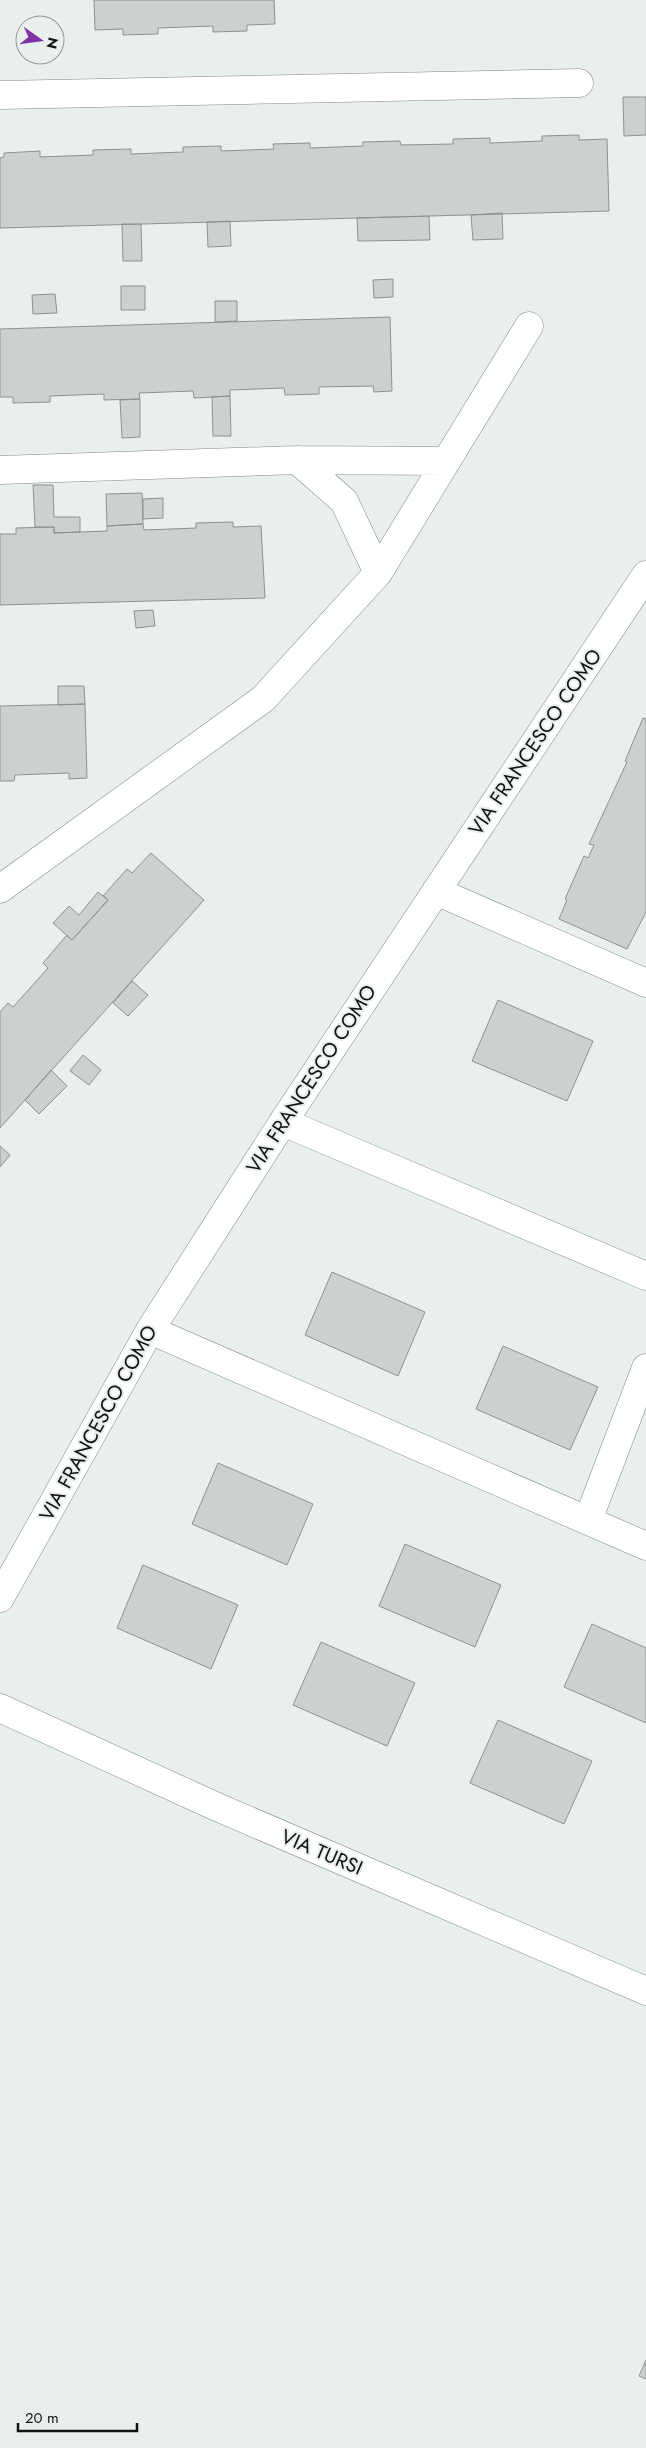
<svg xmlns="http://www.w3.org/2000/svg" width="646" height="2448" font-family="Jost,sans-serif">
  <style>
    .building { fill: #cbd1ce; stroke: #8d928f }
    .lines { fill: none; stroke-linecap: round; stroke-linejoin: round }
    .minor-casing { stroke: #848986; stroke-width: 29 }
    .minor { stroke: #fff; stroke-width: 28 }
    .labels { text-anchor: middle; stroke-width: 4; stroke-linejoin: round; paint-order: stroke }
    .street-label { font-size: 20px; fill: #121413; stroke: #e9efec }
  </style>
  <rect width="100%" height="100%" fill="#e9efec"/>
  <!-- building -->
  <path class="building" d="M94 0H274L275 24 247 25V31L213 32V26L158 28V34L123 35V29L95 30Z
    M623 97H646V135L624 136Z
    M579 135V140L607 139 609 211 0 228V158L4 157V153L40 151V157L93 155V150L131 149V154L183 152V147L221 146V151L274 149 273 144 310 143V148L363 146V142L400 141 401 145 453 144V139L490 138V143L542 141V136Z
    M502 213 503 239 473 240 471 215Z
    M429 216 430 240 358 241 357 218Z
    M230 221 231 246 208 247 207 222Z
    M122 224H141L142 261H123Z
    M393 279V297L374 298 373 280Z
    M121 286H145V310H121Z
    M55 294 57 313 33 314 32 295Z
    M215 301H237V321L215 322Z
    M390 317 392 391 374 392 373 386 319 387V394L285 395 284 388 230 390V396L194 398 193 391 139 393 140 399 104 400V394L50 396V402L13 403V397H0V329Z
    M230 396 231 436H213L212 397Z
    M140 399V437L122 438 120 400Z
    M33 485H53L54 517H80V532L54 533V527H35Z
    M142 493 143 524 107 526 106 494Z
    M163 498V518L143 519V499Z
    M233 522V527L261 526 265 598 0 605V534H16V528L54 527V533L107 531V526L143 524 144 530 196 528V523Z
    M153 610 155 626 136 628 134 611Z
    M58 686H84L85 704 58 705Z
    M85 704 87 778 69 779V773L15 775 14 781H0V706Z
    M643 718 646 719V912L627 949 559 919 567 900 565 899 584 856 588 858 594 845 589 844 627 762 625 761Z
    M151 853 204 900 0 1128V1012L8 1003 13 1007 48 968 43 963 67 935 72 940 108 900 103 896 127 869 132 873Z
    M98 892 108 900 72 940 53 923 69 906 79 915Z
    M132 981 148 995 128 1016 113 1003Z
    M498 1000 593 1041 567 1101 472 1061Z
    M83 1055 101 1070 89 1085 70 1071Z
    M51 1070 67 1086 39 1114 25 1100Z
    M0 1146 10 1155 0 1167Z
    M332 1272 425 1312 398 1376 305 1335Z
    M503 1346 598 1387 570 1450 476 1409Z
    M218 1463 313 1504 287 1565 192 1524Z
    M405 1544 501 1585 475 1647 379 1606Z
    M143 1565 238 1605 211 1669 117 1628Z
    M592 1624 646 1648V1723L564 1687Z
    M321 1642 415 1683 387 1746 293 1705Z
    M498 1720 592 1761 564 1824 470 1783Z
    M646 2360V2379L639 2376Z"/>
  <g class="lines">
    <defs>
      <path id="minor" d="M0 95 579 83
        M297 460 344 501 378 573
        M0 470 297 460 446 461
        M0 889 263 699 378 573 529 326
        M436 891 646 983
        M283 1122 646 1276
        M150 1330 646 1546
        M588 1520 646 1368
        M0 1598 150 1330 283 1122 646 575
        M0 1708 217 1807 646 1991"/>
    </defs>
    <!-- minor casing -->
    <use href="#minor" class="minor-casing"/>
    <!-- minor -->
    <use href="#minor" class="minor"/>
  </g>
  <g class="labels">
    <!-- street labels -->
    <g class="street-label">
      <text transform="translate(535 742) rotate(-56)" y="7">VIA FRANCESCO COMO</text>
      <text transform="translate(311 1079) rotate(-57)" y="7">VIA FRANCESCO COMO</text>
      <text transform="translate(98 1423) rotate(-61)" y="7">VIA FRANCESCO COMO</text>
      <text transform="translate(322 1852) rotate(23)" y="7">VIA TURSI</text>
    </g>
  </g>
  <!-- north arrow -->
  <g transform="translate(40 40) rotate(104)"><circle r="24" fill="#e9efec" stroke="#939795"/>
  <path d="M0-4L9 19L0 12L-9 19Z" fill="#7f33a5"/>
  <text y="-8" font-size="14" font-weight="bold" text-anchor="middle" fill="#121413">N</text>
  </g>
  <!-- scale -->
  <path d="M18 2423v8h119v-8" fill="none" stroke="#121413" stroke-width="2.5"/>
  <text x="25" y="2423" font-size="15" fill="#121413" stroke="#e9efec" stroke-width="4" paint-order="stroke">20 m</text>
</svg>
